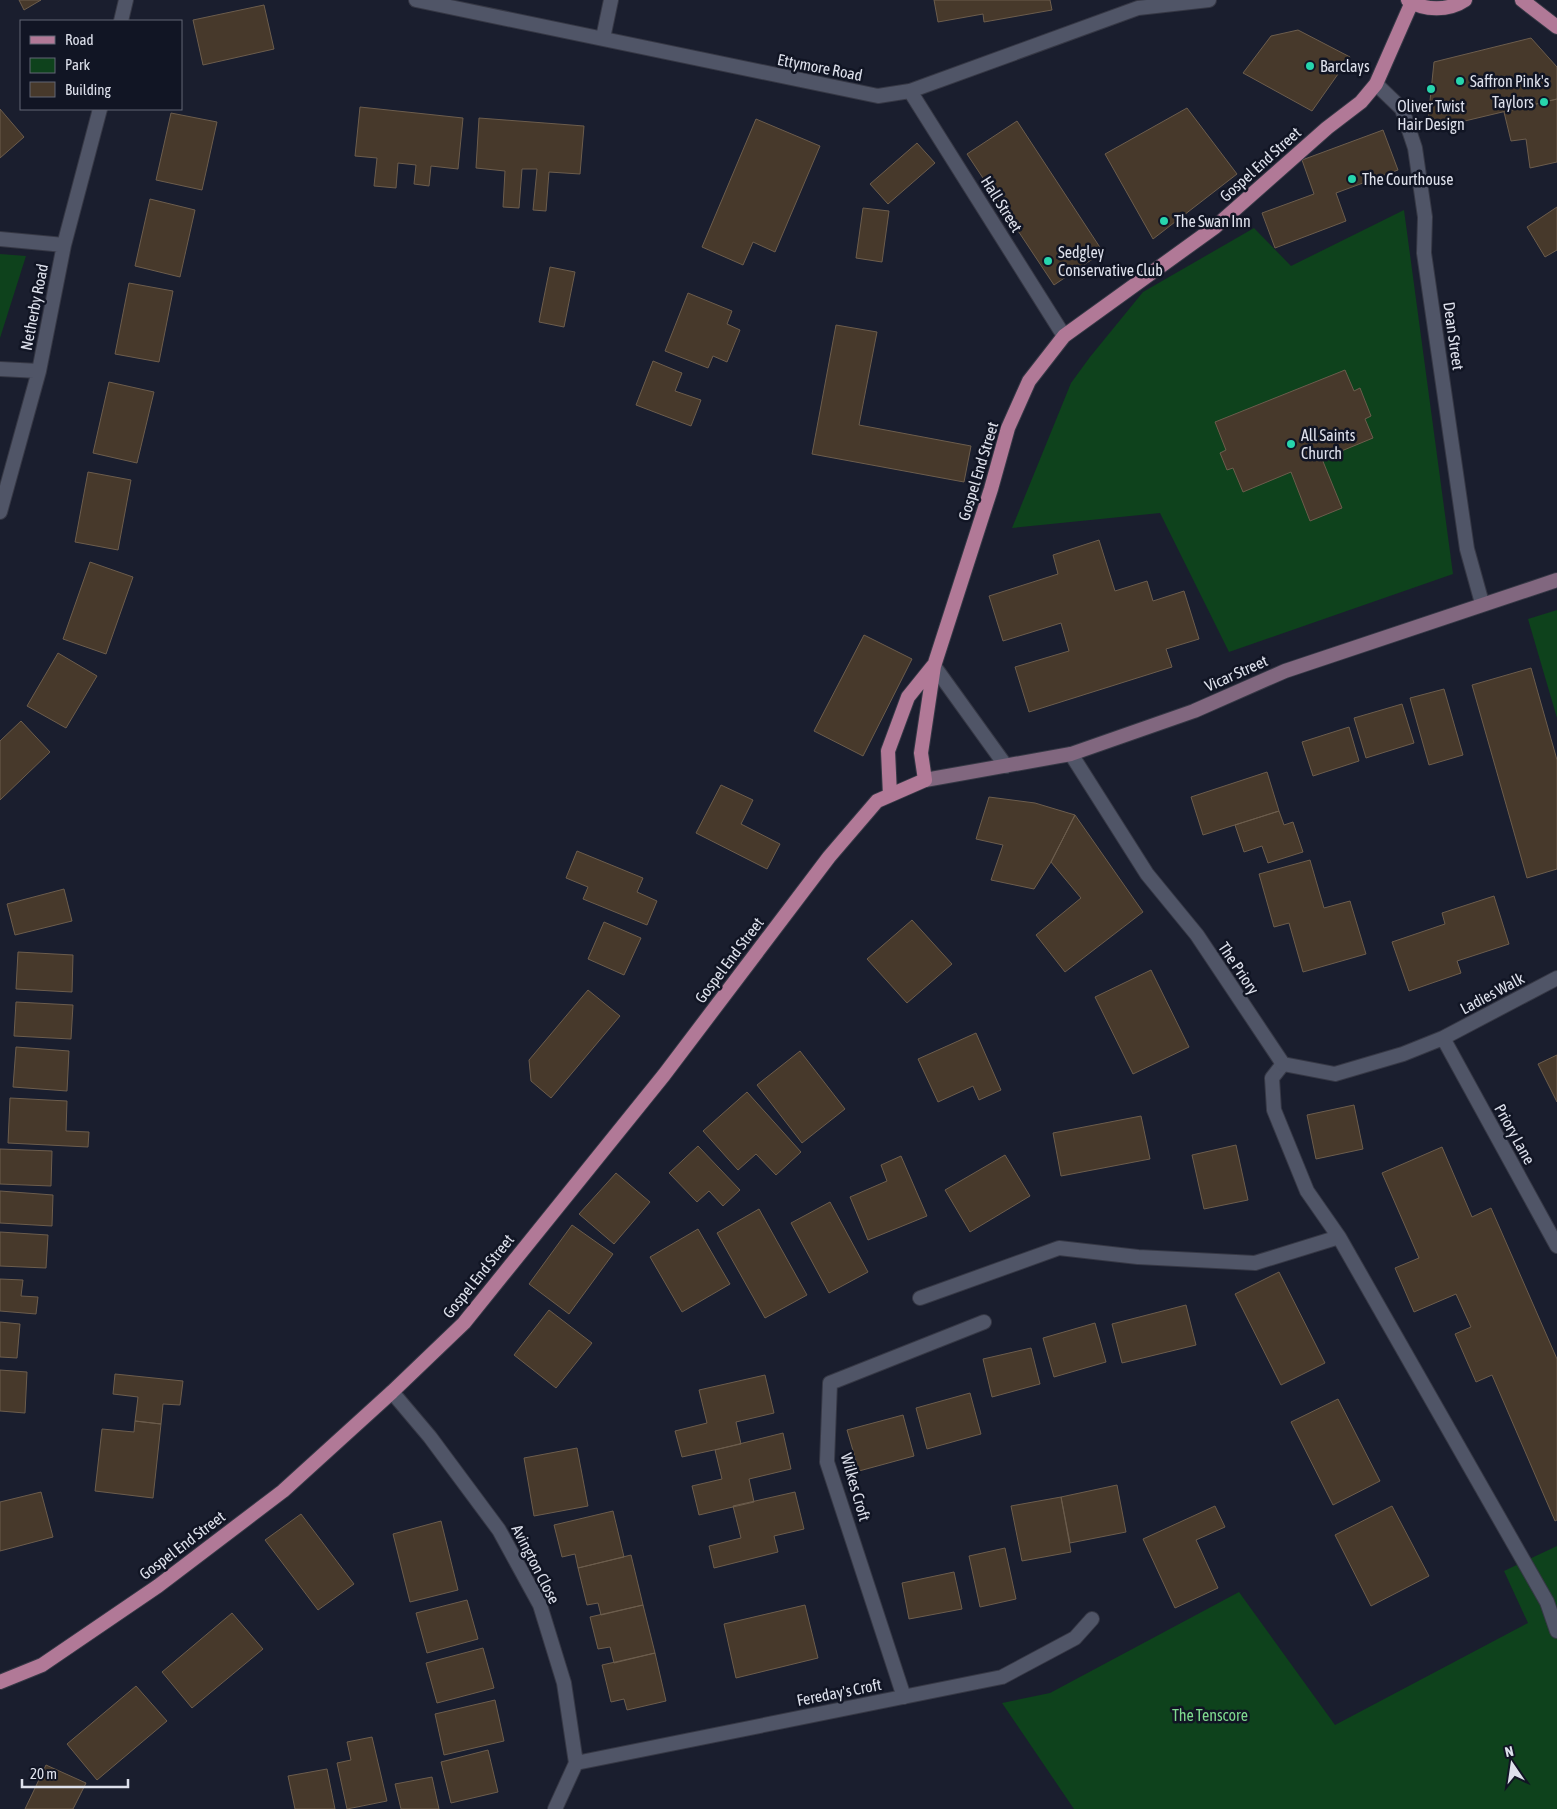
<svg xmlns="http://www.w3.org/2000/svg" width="1557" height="1809" font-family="'Asap Condensed',sans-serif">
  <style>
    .green { fill: #0e421c }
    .building { fill: #47392b; stroke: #6c5d4d }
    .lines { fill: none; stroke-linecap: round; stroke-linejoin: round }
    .service-casing { stroke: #363845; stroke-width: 16 }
    .minor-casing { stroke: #363845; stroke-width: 16 }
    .tertiary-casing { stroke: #363845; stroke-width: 16 }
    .secondary-casing { stroke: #363845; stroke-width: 16 }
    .primary-casing { stroke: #363845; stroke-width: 16 }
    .service { stroke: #505567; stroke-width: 14 }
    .minor { stroke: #505567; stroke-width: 14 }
    .tertiary { stroke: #505567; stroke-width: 14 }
    .secondary { stroke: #81677f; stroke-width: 14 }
    .primary { stroke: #b17997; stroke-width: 14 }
    .poi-dot { fill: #27d5ad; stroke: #111524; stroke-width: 2 }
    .labels { text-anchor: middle; stroke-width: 5; stroke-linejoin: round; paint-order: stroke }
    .poi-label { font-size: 16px; fill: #dee1ec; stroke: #111524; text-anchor: start }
    .street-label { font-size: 16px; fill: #dee1ec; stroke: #111524 }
    .park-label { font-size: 16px; fill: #7ed98e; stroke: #111524 }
  </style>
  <rect width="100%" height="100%" fill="#1a1e2e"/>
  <!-- green -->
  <path class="green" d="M1404 210 1453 574 1229 652 1160 513 1012 528 1071 383 1090 357 1143 292 1254 228 1291 266Z
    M0 254 26 256 0 338Z
    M1557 610V718L1528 619Z
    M1557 1546V1809H1074L1002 1703 1050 1693 1239 1592 1335 1725 1528 1623 1504 1571Z"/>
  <!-- building -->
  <path class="building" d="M19 0H41L24 10Z
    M934 0H1050L1052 10 984 22 983 14 938 22Z
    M264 5 274 49 203 65 193 20Z
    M1298 30 1350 57 1312 111 1243 73 1271 36Z
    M1531 38 1557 67V99L1427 130 1434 62Z
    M1557 99V162L1530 168 1526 139 1511 141 1504 112Z
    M360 107 463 118 458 169 431 166 429 186 414 184 416 165 398 163 396 188 374 186 377 158 355 156Z
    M1187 108 1237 174 1153 239 1105 154Z
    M0 109 24 137 0 158Z
    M171 113 217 122 202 190 156 180Z
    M479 118 584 126 580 174 549 172 546 211 533 210 537 169H522L519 208 503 207 505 171 476 168Z
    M756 119 820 146 775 252 753 242 743 265 702 247Z
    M1017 121 1103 252 1054 285 967 154Z
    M1383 130 1398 170 1336 193 1346 221 1275 248 1262 213 1314 194 1302 160Z
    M917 143 935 163 888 204 870 184Z
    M150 199 195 210 180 277 135 266Z
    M1557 207V250L1545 257 1527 227Z
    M863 208 889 211 882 262 856 258Z
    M550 267 575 272 564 327 539 322Z
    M129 283 173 291 159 362 115 354Z
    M688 293 732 311 727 324 740 330 727 362 713 356 708 368 665 351Z
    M836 325 877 332 859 425 971 446 964 482 812 454Z
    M653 361 682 373 675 391 701 400 691 426 636 405Z
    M1345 370 1354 391 1360 388 1371 416 1365 419 1373 438 1322 459 1342 508 1310 521 1291 472 1243 492 1233 468 1227 470 1220 453 1226 450 1215 422Z
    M109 382 154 392 137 463 93 453Z
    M88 472 131 480 118 550 75 542Z
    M1099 540 1115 591 1147 581 1153 601 1184 591 1199 639 1166 649 1172 667 1029 712 1015 667 1069 651 1061 623 1003 641 989 596 1058 574 1053 555Z
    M90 562 133 577 106 654 63 639Z
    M864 635 912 659 863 756 814 731Z
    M58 653 97 676 66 728 27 706Z
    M1531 668 1557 760V869L1527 878 1472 685Z
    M1444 689 1463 755 1429 765 1410 698Z
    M1402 704 1414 743 1366 758 1354 718Z
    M21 721 50 752 0 800V741Z
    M1349 727 1359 761 1313 776 1302 742Z
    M1267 772 1279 811 1203 835 1191 797Z
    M721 785 753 800 741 824 780 844 767 869 696 833Z
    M989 797 1035 803 1075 815 1051 862 1034 889 991 880 1003 845 976 839Z
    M1279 811 1284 825 1293 822 1303 852 1268 863 1262 846 1244 852 1235 825Z
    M1075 815 1143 912 1065 972 1036 935 1081 898 1051 862Z
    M577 851 643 878 637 892 657 901 647 925 583 899 588 887 566 878Z
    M1310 860 1324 908 1350 901 1366 954 1303 972 1289 923 1274 927 1259 874Z
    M64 889 72 921 15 935 7 904Z
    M1494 896 1509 944 1457 961 1461 973 1409 991 1392 942 1445 924 1442 913Z
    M912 920 952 964 907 1003 867 959Z
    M604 922 641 938 624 975 588 959Z
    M18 952 73 955 72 992 16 989Z
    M1151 970 1189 1047 1133 1074 1095 997Z
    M588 990 620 1016 551 1098 531 1081 529 1060Z
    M16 1002 73 1005 71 1039 14 1036Z
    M976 1033 1001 1090 979 1100 973 1086 938 1102 918 1059Z
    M16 1047 69 1051 67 1091 13 1087Z
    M800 1051 845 1109 802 1143 757 1085Z
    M1557 1055V1102L1538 1064Z
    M747 1092 801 1152 776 1175 756 1154 738 1170 703 1131Z
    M10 1098 67 1101 66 1131 89 1132 88 1147 8 1143Z
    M1354 1105 1363 1149 1316 1159 1307 1115Z
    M1141 1116 1150 1159 1061 1176 1053 1133Z
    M1236 1145 1248 1200 1204 1209 1192 1155Z
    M698 1146 740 1190 723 1206 709 1191 697 1202 669 1173Z
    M1442 1147 1472 1217 1491 1208 1557 1359V1520L1555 1521 1492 1375 1476 1382 1455 1334 1471 1327 1456 1294 1414 1312 1395 1268 1419 1258 1382 1173Z
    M0 1149 52 1151 51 1186 0 1184Z
    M1005 1155 1030 1196 970 1232 945 1190Z
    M901 1156 927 1216 868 1240 850 1197 887 1181 881 1165Z
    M616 1173 650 1202 614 1244 579 1214Z
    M0 1191 53 1195 52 1226 0 1223Z
    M830 1202 868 1272 829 1293 791 1223Z
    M759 1209 807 1295 765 1318 717 1233Z
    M572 1225 613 1254 569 1314 529 1284Z
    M698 1229 730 1284 682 1312 650 1257Z
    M0 1232 48 1235 46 1268 0 1266Z
    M1279 1272 1325 1363 1281 1385 1235 1294Z
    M0 1279 23 1280 21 1296 38 1297 36 1314 0 1311Z
    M1186 1305 1196 1345 1122 1363 1112 1324Z
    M549 1310 592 1343 556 1388 514 1355Z
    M0 1322 20 1324 17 1358 0 1357Z
    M1095 1323 1106 1362 1054 1377 1043 1338Z
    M1031 1348 1040 1384 992 1397 983 1359Z
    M0 1370 27 1372 25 1413 0 1411Z
    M115 1374 183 1381 180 1405 163 1404 161 1424 135 1421 138 1397 113 1394Z
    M765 1375 774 1413 736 1422 741 1444 682 1457 675 1431 707 1423 699 1390Z
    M970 1393 981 1434 927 1449 916 1408Z
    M1338 1399 1380 1481 1333 1505 1291 1422Z
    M903 1415 914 1456 859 1471 847 1430Z
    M135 1421 161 1424 153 1498 95 1491 102 1429 134 1432Z
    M783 1433 791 1469 749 1479 754 1502 699 1515 692 1486 722 1479 715 1450Z
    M577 1448 588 1506 534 1516 524 1458Z
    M1117 1485 1126 1532 1070 1543 1061 1497Z
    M41 1492 53 1537 0 1551V1502Z
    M795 1492 804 1529 774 1536 778 1552 714 1568 709 1546 741 1538 733 1506Z
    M1061 1497 1071 1552 1022 1561 1011 1506Z
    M1215 1506 1225 1527 1196 1540 1218 1588 1175 1608 1143 1539Z
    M1392 1506 1429 1576 1371 1606 1335 1535Z
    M613 1511 624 1557 578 1568 575 1554 562 1557 554 1525Z
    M301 1514 354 1584 318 1610 265 1540Z
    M441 1521 458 1590 410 1602 393 1534Z
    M1005 1548 1016 1599 980 1607 969 1556Z
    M631 1555 643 1605 601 1615 598 1603 587 1605 578 1568Z
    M954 1572 962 1609 909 1619 902 1583Z
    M467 1600 478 1639 427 1653 416 1613Z
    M643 1605 655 1653 614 1663 610 1647 598 1649 590 1617Z
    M805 1605 818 1658 736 1678 724 1624Z
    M232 1613 263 1649 192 1708 162 1672Z
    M483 1648 494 1688 437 1703 426 1663Z
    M655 1653 666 1701 627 1710 624 1699 611 1702 602 1665Z
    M136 1686 167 1721 97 1780 67 1744Z
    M495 1700 504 1741 444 1755 435 1714Z
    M372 1737 387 1801 347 1809 337 1763 351 1760 347 1742Z
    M488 1750 498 1792 451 1803 441 1762Z
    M46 1765 86 1783 73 1809H25Z
    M327 1769 335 1809H295L288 1776Z
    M432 1777 439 1809H401L395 1784Z"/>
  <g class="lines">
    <defs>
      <path id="service" d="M1283 1064 1272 1078 1274 1110 1307 1191 1339 1237 1547 1602 1557 1631
        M920 1298 1059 1248 1138 1257 1255 1263 1339 1237"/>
      <path id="minor" d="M416 0 878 96 910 91 1138 8 1209 0
        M121 21 126 0
        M603 38 611 0
        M1376 84 1402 109 1415 148 1425 217 1424 253 1467 549 1482 603
        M910 91 1064 336
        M0 239 64 245
        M0 369 39 371
        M0 512 39 371 64 245 100 109
        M1071 754 1147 874 1197 935 1283 1064 1335 1074 1403 1054 1443 1038 1557 978
        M1443 1038 1557 1246
        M392 1392 430 1437 499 1530 540 1605 564 1683 576 1763 555 1809
        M904 1697 827 1462 830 1383 984 1322
        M576 1763 1002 1677 1075 1638 1092 1619"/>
      <path id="tertiary" d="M934 666 1006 766"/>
      <path id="secondary" d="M925 780 1071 754 1194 711 1285 671 1557 580"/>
      <path id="primary" d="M1408 0C1424 11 1449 11 1465 0
        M1522 0 1557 27
        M890 795 888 751 908 697 933 666
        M0 1682 42 1665 158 1586 283 1491 392 1392 464 1323 664 1075 829 857 877 801 925 780 921 753 934 666 991 489 1008 428 1029 381 1064 336 1215 227 1327 128 1361 102 1376 84 1412 2"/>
    </defs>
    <!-- service casing -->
    <use href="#service" class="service-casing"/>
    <!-- minor casing -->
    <use href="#minor" class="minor-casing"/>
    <!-- tertiary casing -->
    <use href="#tertiary" class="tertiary-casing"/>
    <!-- secondary casing -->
    <use href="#secondary" class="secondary-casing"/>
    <!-- primary casing -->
    <use href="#primary" class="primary-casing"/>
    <!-- service -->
    <use href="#service" class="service"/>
    <!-- minor -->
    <use href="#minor" class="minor"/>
    <!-- tertiary -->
    <use href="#tertiary" class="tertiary"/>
    <!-- secondary -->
    <use href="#secondary" class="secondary"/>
    <!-- primary -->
    <use href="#primary" class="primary"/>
  </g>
  <!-- markers -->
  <g class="poi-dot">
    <circle cx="1310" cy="66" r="5"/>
    <circle cx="1460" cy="81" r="5"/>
    <circle cx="1431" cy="89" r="5"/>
    <circle cx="1544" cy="102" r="5"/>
    <circle cx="1352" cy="179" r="5"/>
    <circle cx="1164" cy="221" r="5"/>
    <circle cx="1048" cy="261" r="5"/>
    <circle cx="1291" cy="444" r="5"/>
  </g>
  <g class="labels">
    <!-- poi labels -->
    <g class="poi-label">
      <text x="1320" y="72">Barclays</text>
      <text x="1470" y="87">Saffron Pink's</text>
      <text x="1534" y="108" text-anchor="end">Taylors</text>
      <text x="1431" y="112" text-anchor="middle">Oliver Twist<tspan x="1431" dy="18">Hair Design</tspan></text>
      <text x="1362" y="185">The Courthouse</text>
      <text x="1174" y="227">The Swan Inn</text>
      <text x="1058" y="258">Sedgley<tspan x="1058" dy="18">Conservative Club</tspan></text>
      <text x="1301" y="441">All Saints<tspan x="1301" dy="18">Church</tspan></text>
    </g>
    <!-- street labels -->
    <g class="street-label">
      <text transform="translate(820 67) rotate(11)" y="6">Ettymore Road</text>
      <text transform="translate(1260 164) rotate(-42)" y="6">Gospel End Street</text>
      <text transform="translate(1002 204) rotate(58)" y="6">Hall Street</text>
      <text transform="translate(34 307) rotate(-79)" y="6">Netherby Road</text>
      <text transform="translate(1454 336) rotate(82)" y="6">Dean Street</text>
      <text transform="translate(978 471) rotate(-73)" y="6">Gospel End Street</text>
      <text transform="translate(1236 673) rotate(-24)" y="6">Vicar Street</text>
      <text transform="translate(729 960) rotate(-53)" y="6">Gospel End Street</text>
      <text transform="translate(1239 968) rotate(56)" y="6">The Priory</text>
      <text transform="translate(1492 993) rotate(-28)" y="6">Ladies Walk</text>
      <text transform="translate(1515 1134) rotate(61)" y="6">Priory Lane</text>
      <text transform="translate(478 1276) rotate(-51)" y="6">Gospel End Street</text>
      <text transform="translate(856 1487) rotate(74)" y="6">Wilkes Croft</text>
      <text transform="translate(182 1545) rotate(-37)" y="6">Gospel End Street</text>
      <text transform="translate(536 1564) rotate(63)" y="6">Avington Close</text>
      <text transform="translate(839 1692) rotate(-11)" y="6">Fereday's Croft</text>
    </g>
    <!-- park labels -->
    <g class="park-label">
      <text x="1210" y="1721">The Tenscore</text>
    </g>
  </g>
  <!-- legend -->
  <rect x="20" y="20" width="162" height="90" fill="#111524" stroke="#636774"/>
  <rect x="30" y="36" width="25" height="8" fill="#b17997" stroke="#636774"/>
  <text x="65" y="45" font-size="15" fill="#dee1ec">Road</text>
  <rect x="30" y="58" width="25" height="15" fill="#0e421c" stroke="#636774"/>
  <text x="65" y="70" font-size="15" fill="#dee1ec">Park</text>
  <rect x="30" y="82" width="25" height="15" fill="#47392b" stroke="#636774"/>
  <text x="65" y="95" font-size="15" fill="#dee1ec">Building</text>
  <!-- north arrow -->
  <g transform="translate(1512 1764) rotate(347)" stroke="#111524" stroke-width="4" paint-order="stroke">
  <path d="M0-4L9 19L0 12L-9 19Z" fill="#dee1ec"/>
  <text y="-8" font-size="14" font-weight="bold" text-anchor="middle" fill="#dee1ec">N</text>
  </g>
  <!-- scale -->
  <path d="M22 1779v8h106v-8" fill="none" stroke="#dee1ec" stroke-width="2.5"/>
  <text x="30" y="1779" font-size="15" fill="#dee1ec" stroke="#111524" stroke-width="4" paint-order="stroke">20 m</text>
</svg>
